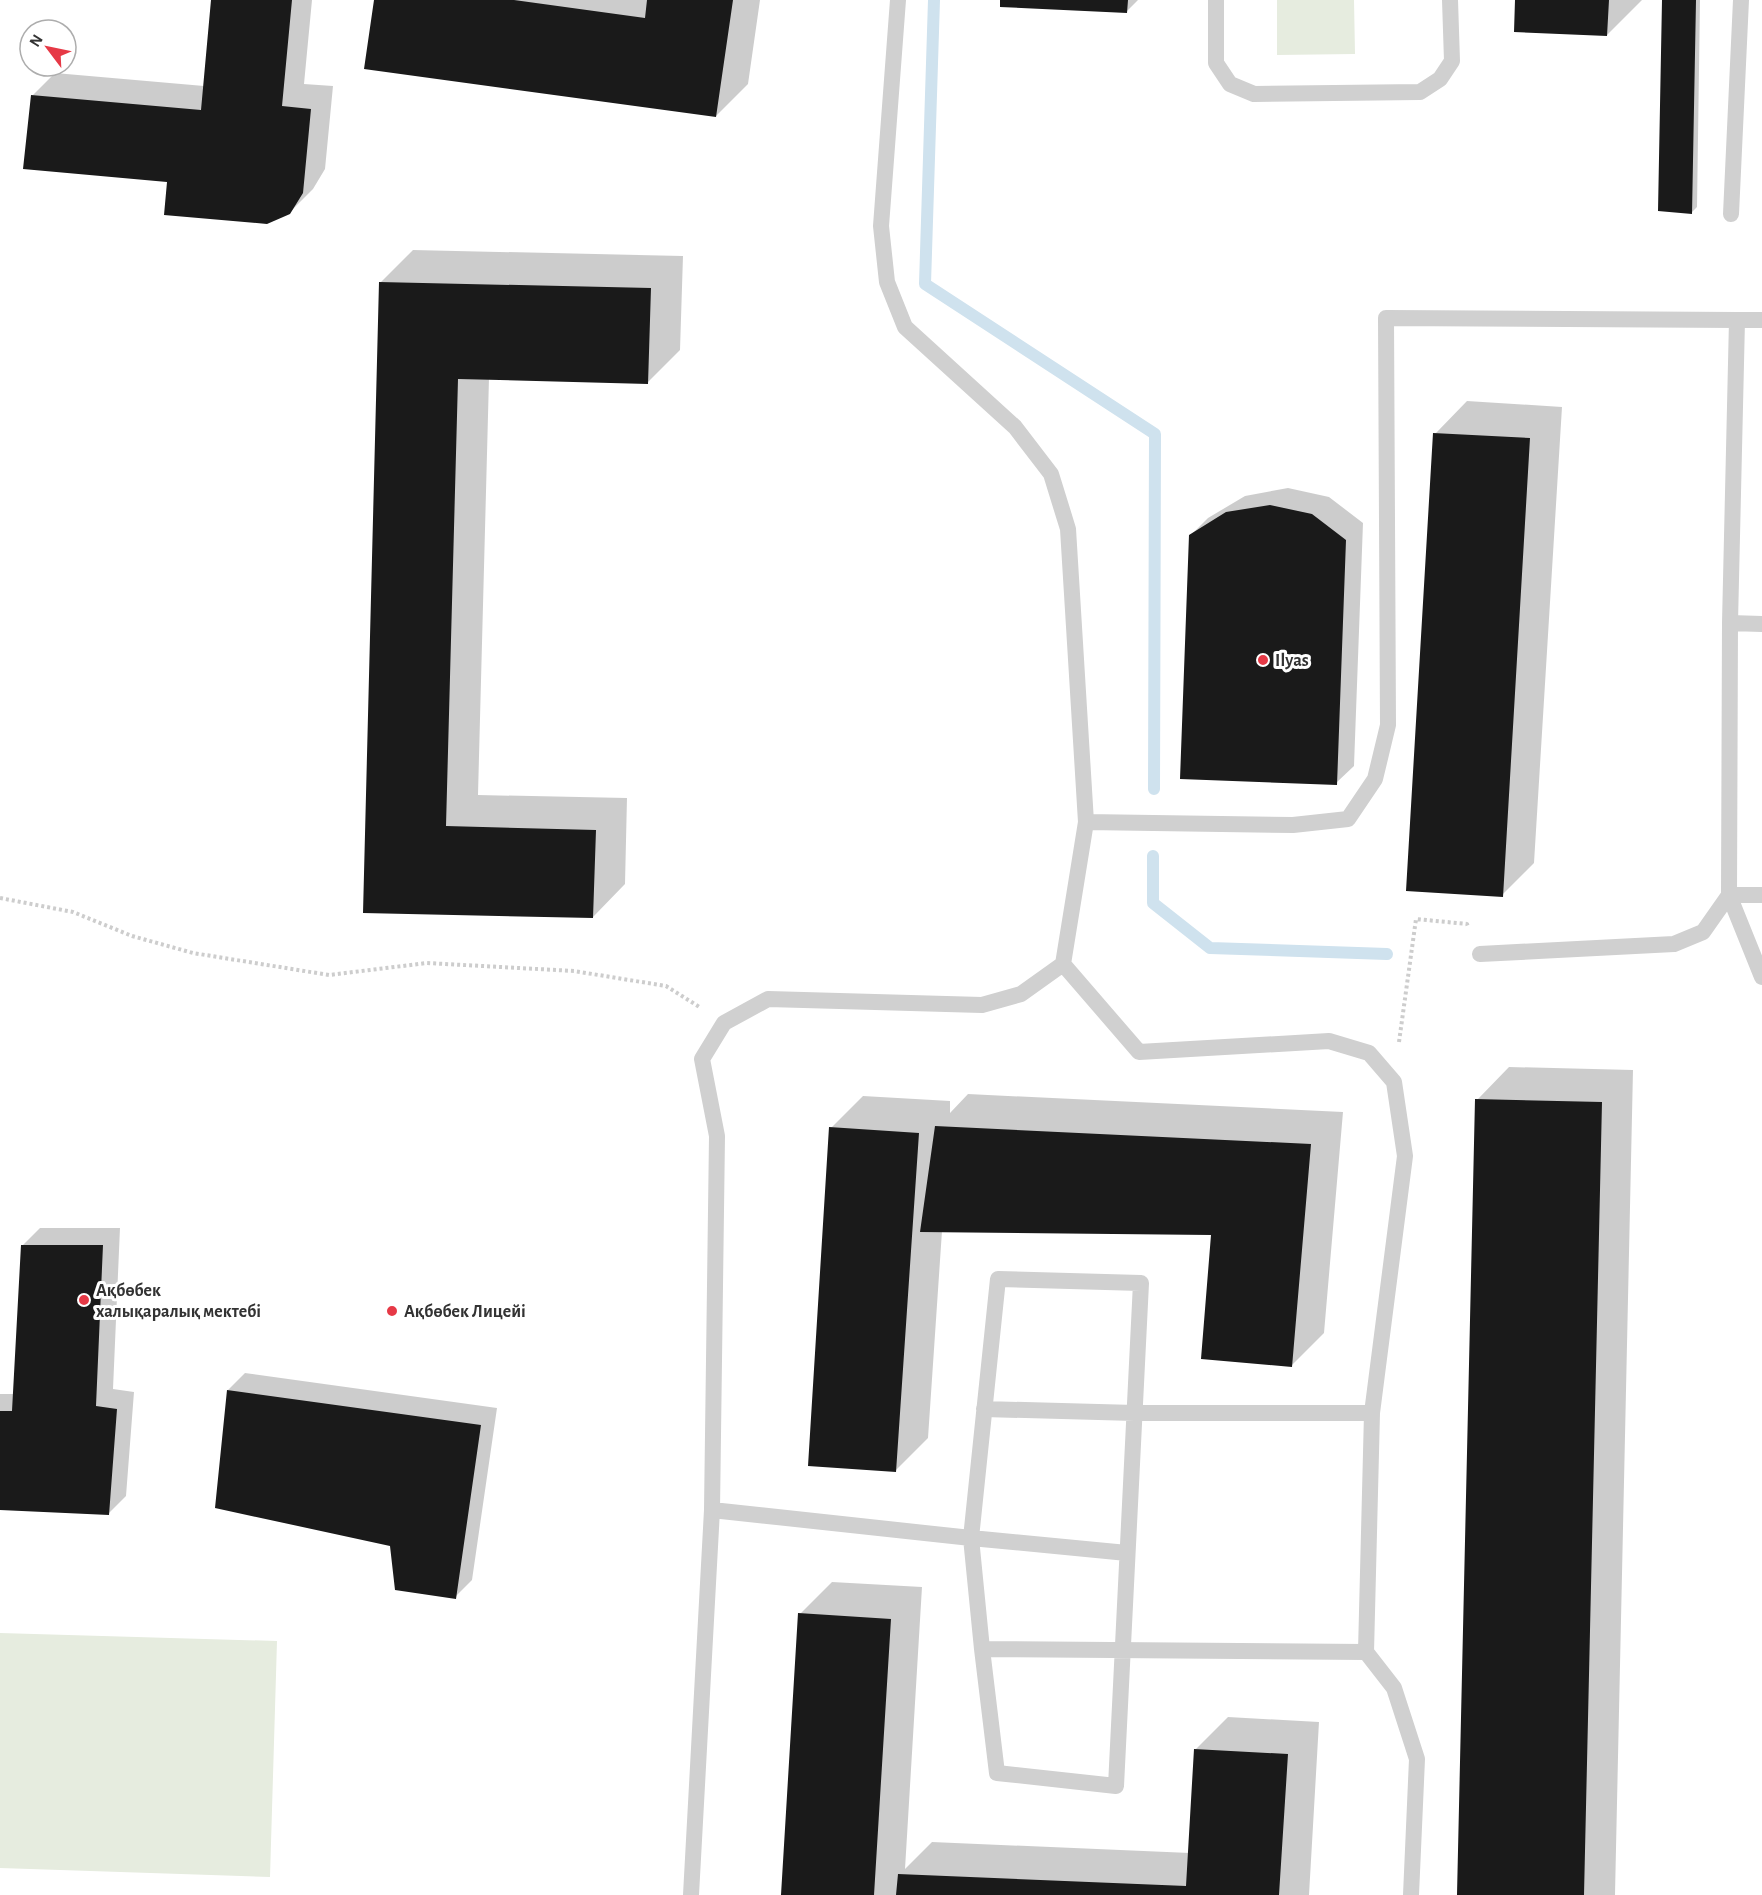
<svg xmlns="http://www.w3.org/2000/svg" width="1762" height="1895" font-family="'Alegreya Sans',sans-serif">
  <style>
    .green { fill: #e6ecdf }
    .shadow { fill: #0003 }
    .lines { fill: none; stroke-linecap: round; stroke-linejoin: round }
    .stream { stroke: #cfe2ee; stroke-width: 12 }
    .building { fill: #1a1a1a }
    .path { stroke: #cdcdcd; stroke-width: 4; stroke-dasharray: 3 3; stroke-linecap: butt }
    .service { stroke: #d0d0d0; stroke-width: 16 }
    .poi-dot { fill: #e63946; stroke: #fff; stroke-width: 2 }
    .labels { text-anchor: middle; stroke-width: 6; stroke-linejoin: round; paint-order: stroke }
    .poi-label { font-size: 18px; font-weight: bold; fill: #333; stroke: #fff; text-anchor: start }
  </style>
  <rect width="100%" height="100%" fill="#fff"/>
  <!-- green -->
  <path class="green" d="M1277 0H1354L1355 54 1277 55Z
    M0 1633 277 1641 270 1877 0 1868Z"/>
  <!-- shadow -->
  <path class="shadow" d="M212 0H312L304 84 333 86 325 169 313 189 289 213 169 180 32 96 55 73 204 86Z
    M375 0H760L748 84 716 116Z
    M1002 0H1138L1127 11Z
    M1517 0H1642L1607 35Z
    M1663 0H1700L1697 207 1692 212Z
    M413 250 683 256 680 350 648 382 489 378 478 795 627 798 625 884 593 917 364 911 381 282Z
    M1467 401 1562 407 1534 863 1502 895 1435 434Z
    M1288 488 1329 497 1363 523 1354 766 1336 783 1191 535 1208 518 1245 496Z
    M1509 1067 1633 1070 1615 1895H1458L1477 1100Z
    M968 1094 1343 1112 1324 1333 1292 1365 1213 1233 942 1231 928 1438 896 1470 831 1128 863 1096 950 1101V1113Z
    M40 1228H120L113 1389 134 1392 126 1496 108 1514 0 1509V1394H14L23 1245Z
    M245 1373 497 1408 472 1580 455 1597 392 1545 228 1390Z
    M832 1582 922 1587 905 1869 932 1842 1190 1853 1196 1749 1228 1717 1319 1722 1309 1895H783L800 1614Z"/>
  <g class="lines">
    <!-- stream -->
    <path class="stream" d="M934 0 925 284 1155 434 1154 789
      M1153 856V903L1210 948 1387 954"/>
  </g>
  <!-- building -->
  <path class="building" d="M211 0H292L282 106 311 109 303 193 290 214 267 224 164 215 167 182 23 169 31 95 201 110Z
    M374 0H514L645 18 647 0H733L716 117 364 69Z
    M1000 0H1128L1127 13 1000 7Z
    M1515 0H1609L1607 36 1514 32Z
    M1662 0H1696L1692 214 1658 211Z
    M379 282 651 288 648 384 458 379 446 826 596 830 593 918 363 913Z
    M1433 433 1530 438 1503 897 1406 891Z
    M1270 505 1312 514 1346 540 1337 785 1180 779 1189 535 1226 512Z
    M1475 1099 1602 1102 1584 1895H1457Z
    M935 1126 1311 1144 1292 1367 1201 1359 1211 1235 920 1232Z
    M829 1127 919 1133 896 1472 808 1466Z
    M21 1245H103L96 1406 117 1409 109 1515 0 1510V1411H12Z
    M227 1390 481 1425 456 1599 395 1590 390 1546 215 1508Z
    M798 1613 891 1619 874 1895H781Z
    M1194 1749 1288 1754 1279 1895H896L898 1874 1186 1886Z"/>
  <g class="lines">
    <!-- path -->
    <path class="path" d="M0 898 73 912 132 936 193 953 329 975 427 963 574 971 666 986 701 1008
      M1399 1042 1416 919 1467 924 1468 927"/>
    <!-- service -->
    <path class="service" d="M1216 0V63L1230 84 1254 94 1420 92 1440 79 1452 61 1450 0
      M1731 214 1741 0
      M1762 320H1737L1730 623 1729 895 1762 977
      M1730 623 1762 624
      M1086 822 1293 825 1348 819 1375 779 1388 725 1386 318 1737 320
      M1480 954 1674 944 1703 932 1729 895H1762
      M1063 964 1139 1052 1329 1041 1369 1053 1394 1082 1405 1156 1372 1413
      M712 1510 971 1538 982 1649 997 1773 1116 1786 1141 1283 998 1279 971 1538 1127 1553
      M982 1649 1366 1652 1372 1413H1135L984 1409
      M1366 1652 1394 1688 1417 1759 1411 1895
      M691 1895 712 1510 717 1136 702 1059 724 1023 768 999 982 1005 1021 994 1063 964 1086 822 1068 529 1051 474 1015 427 905 327 887 282 881 226 898 0"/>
  </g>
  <!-- markers -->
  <g class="poi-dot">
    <circle cx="1263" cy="660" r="6"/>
    <circle cx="84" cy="1300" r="6"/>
    <circle cx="392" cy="1311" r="6"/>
  </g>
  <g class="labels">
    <!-- poi labels -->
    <g class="poi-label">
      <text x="1275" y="666">Ilyas</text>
      <text x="96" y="1296">Ақбөбек<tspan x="96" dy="21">халықаралық мектебі</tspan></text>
      <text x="404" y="1317">Ақбөбек Лицейі</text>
    </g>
  </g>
  <!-- north arrow -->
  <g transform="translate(48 48) rotate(302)"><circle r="28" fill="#ffffff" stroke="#adadad" stroke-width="1.5"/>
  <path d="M0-4.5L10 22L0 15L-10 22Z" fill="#e63946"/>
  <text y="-9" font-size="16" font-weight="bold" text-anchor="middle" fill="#333333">N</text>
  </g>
</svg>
